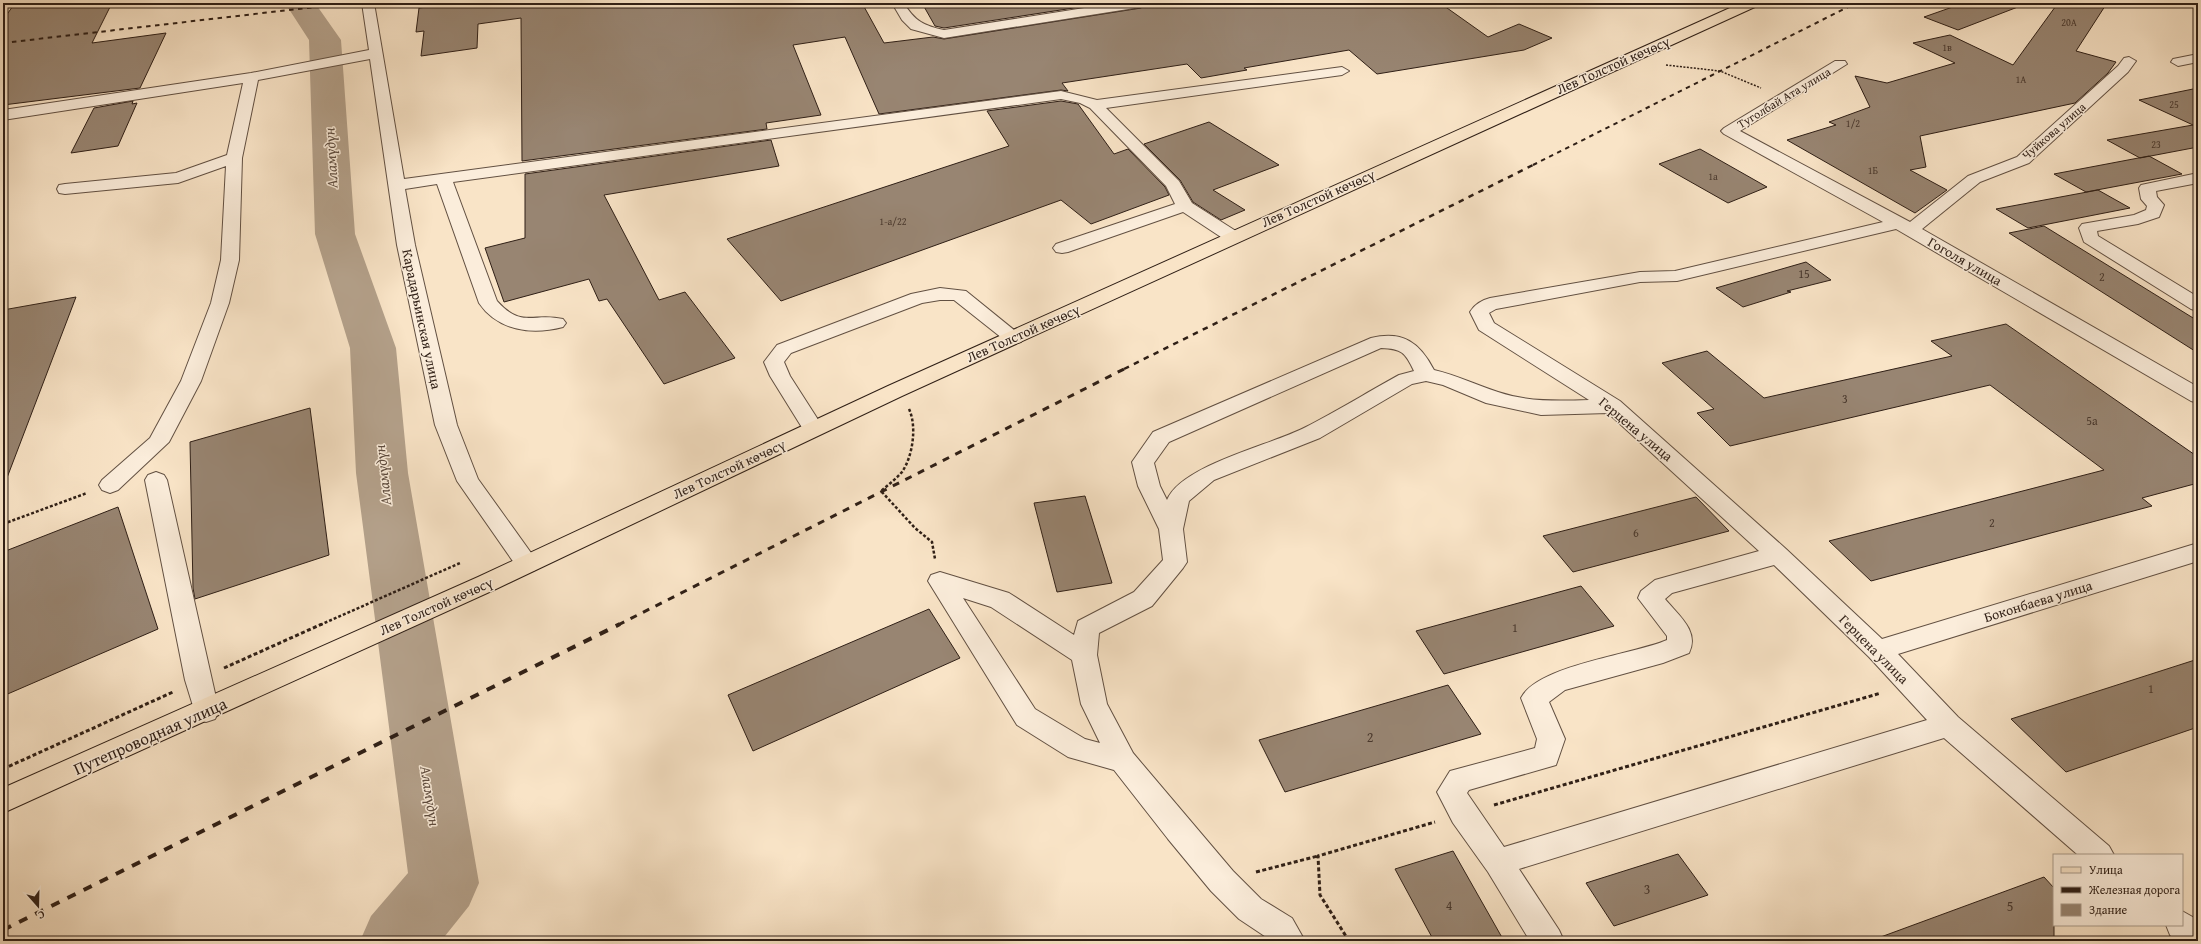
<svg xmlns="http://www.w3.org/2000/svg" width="2201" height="944" font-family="'Gentium Book Plus',serif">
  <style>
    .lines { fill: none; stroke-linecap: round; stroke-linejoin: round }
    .river { fill: #b4a18b; fill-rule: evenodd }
    .building { fill: #988572; stroke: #2f1f16 }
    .minor-casing { stroke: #625042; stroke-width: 2 }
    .major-casing { stroke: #2f1f16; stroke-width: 2 }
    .path-far2 { stroke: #2f1f16; stroke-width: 1.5; stroke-dasharray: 2 1.5; stroke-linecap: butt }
    .path-far1 { stroke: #2f1f16; stroke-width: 2.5; stroke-dasharray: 3 2; stroke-linecap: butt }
    .path { stroke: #2f1f16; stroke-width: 3; stroke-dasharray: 4 2.5; stroke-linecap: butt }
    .minor { fill: #fbeddb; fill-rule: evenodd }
    .major { fill: #f9e4c7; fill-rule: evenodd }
    .rail-far3 { stroke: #2f1f16; stroke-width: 2; stroke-dasharray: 4.5 4.5; stroke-linecap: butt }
    .rail-far2 { stroke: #2f1f16; stroke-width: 2.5; stroke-dasharray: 5.5 5.5; stroke-linecap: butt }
    .rail-far1 { stroke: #2f1f16; stroke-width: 3; stroke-dasharray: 7 7; stroke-linecap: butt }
    .rail { stroke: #2f1f16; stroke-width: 4; stroke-dasharray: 9 9; stroke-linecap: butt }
    .labels { text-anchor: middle; stroke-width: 3; stroke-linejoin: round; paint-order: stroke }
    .far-number-label { font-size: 10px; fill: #49382d }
    .far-street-label { font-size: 12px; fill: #2f1f16; stroke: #fbeddb }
    .number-label { font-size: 12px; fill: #49382d }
    .street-label { font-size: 14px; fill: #2f1f16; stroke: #fbeddb }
    .near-number-label { font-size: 14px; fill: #49382d }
    .water-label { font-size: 15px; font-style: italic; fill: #5e4c3f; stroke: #fbeddb }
    .near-street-label { font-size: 17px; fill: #2f1f16; stroke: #fbeddb }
  </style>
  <rect width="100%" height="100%" fill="#f9e4c7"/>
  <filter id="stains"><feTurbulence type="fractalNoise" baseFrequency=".005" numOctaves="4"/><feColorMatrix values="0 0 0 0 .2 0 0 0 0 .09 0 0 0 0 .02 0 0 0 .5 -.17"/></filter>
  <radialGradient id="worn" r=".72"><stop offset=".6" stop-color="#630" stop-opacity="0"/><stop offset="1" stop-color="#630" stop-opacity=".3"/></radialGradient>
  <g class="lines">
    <!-- river -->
    <path class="river" d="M285 3H315L341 40 355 234 396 348 408 473 479 883 469 906 441 941H360L371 916 408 873 356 473 350 348 315 234 309 40Z"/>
  </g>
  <!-- building -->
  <path class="building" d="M15 3H112L92 43 166 33 140 88 3 105V20Z
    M462 3H862L884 43 933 37 944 39 1141 8 1148 3H1440L1488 37 1519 24 1552 38 1524 50 1377 74 1349 50 1244 68 1247 70 1201 78 1187 64 1062 83 1068 91 1061 90 879 114 845 37 793 45 821 115 766 123 767 129 522 161 521 18 478 24 477 48 421 56 424 31 416 32 419 8Z
    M922 3H1106L944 28 935 26Z
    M1964 3H2023V5L1958 30 1924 17Z
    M2058 3H2107L2076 51 2116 62 2108 73 2075 103 1920 136 1926 167 1910 170 1947 190 1915 213 1787 140 1836 125 1829 122 1870 107 1855 76 1887 83 1955 63 1913 43 1950 35 2013 65Z
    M2198 88V147L2140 158 2107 140 2193 125 2139 100Z
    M133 101 132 104 137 103 118 146 71 153 94 108Z
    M1061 101 1078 104 1114 154 1128 149 1165 187 1169 195 1091 224 1061 200 781 301 727 239 1009 146 987 111Z
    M1209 122 1279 165 1213 190 1245 210 1221 220 1193 202 1180 180 1144 144Z
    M771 140 779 166 604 195 659 300 685 292 735 358 664 384 607 299 599 301 589 279 504 302 485 248 525 238V174Z
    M1700 149 1767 187 1728 203 1659 164Z
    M2149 156 2182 174 2086 192 2054 174Z
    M2098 190 2130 208 2028 228 1996 209Z
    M2044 226 2198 321V353L2009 233Z
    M1806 262 1831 280 1787 291 1791 292 1743 307 1716 288Z
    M76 297 5 483H3V310Z
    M2006 324 2198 457V483L2142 498 2152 506 1871 581 1829 541 2104 470 1990 385 1730 446 1697 413 1714 409 1662 363 1707 351 1764 398 1952 356 1931 341Z
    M310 408 329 555 195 599 193 588 190 442Z
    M1085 496 1112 583 1057 592 1034 503Z
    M1696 497 1729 531 1573 572 1543 536Z
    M118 507 158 629 3 696V552Z
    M1581 586 1614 626 1444 674 1416 631Z
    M929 609 960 658 753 751 728 695Z
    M2198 659V727L2066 772 2011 719Z
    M1448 685 1481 734 1285 792 1259 740Z
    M1453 851 1504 941H1434L1395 869Z
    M1678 854 1708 895 1614 926 1586 883Z
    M2044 877 2054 888V941H1878V938Z"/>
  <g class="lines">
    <defs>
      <path id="minor" d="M362 3H374L404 179 1061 91 1097 100 1342 67 1349 71 1342 75 1106 108 1179 181 1192 203 1239 233 1242 237 1239 241H1227L1183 212 1068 252 1062 253 1056 252 1053 248 1056 244 1175 204 1166 186 1090 108 1080 103 1061 99 453 182 497 301C522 329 533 312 563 319L566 323 563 327C532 335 498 331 479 303L437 184 405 189 415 245 457 425 478 479 539 564 535 570 527 573 519 570 457 481 435 425 397 245 370 59 258 80 242 158 239 260 229 303 201 381 169 442 118 490 110 493 102 490 99 485 102 480 150 438 181 381 211 303 221 260 226 166 178 183 65 194 59 193 57 189 59 185 65 184 176 173 227 155 243 83 3 120V110L251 73 369 50Z
        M892 3H904C914 21 925 26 944 30L1116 3H1147L1141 7 944 38 911 29 902 20Z
        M2198 54V62L2178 66 2171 62 2173 59Z
        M2129 57 2136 61 2128 72 2029 163 1980 182 1922 229 2198 387V403L2191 401 1896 229 1677 281 1640 282 1496 309 1489 313 1494 323 1620 401 1786 549 1882 639 2198 543V561L1898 654 1958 717 2109 846 2114 855H2078L1944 738 1519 869 1559 930 1564 941H1530L1488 872 1453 823 1437 792 1450 771 1535 748 1537 739 1521 698C1538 665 1632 655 1667 640V636L1638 598 1641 591 1655 580 1759 551 1608 413 1541 415 1486 403 1443 385 1426 381 1412 384 1320 438 1214 480 1189 501 1183 529 1187 562 1183 568 1152 606 1099 633 1097 655 1107 704 1133 753 1233 871 1261 899 1292 918 1305 941H1272L1239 919 1211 891 1168 839 1114 770 1068 757 1017 725 928 581 931 575 940 572 1009 593 1074 635 1078 621 1134 592 1163 560 1159 529 1138 486 1132 462 1153 432 1371 338C1403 330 1420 343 1434 370 1456 375 1476 385 1498 392 1528 402 1558 401 1589 400L1479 330 1470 312C1474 305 1482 300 1490 298L1640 272 1675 271 1883 222 1724 134 1721 131 1724 128 1835 61H1845L1847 64 1740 131 1910 222 1968 176 2017 157 2118 66 2124 58ZM1381 348C1402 349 1405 352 1414 371L1399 375C1368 392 1337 411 1306 427 1272 445 1181 465 1167 500L1160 486 1154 463 1169 442ZM1774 565 1869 657 1927 720 1504 847 1467 793 1469 790 1556 765 1565 739 1549 702 1565 690 1663 663 1689 653C1700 631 1678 615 1665 599L1672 593ZM963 598 991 607 1072 660 1081 704 1100 743 1085 739 1035 709Z
        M2198 173V183L2156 191 2157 197 2164 205 2159 217 2138 224 2097 231 2098 236 2198 297V311L2191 309 2084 242 2079 228 2082 224 2134 215 2146 210 2147 206 2141 199 2139 188 2141 185Z
        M940 288 966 291 1024 338 1021 342 1014 344 1007 342 954 300H940L922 303 791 353 784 362 790 376 824 429 820 434 813 436 806 434 770 376 764 362 777 345 911 294Z
        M156 472 164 475 167 480 219 711 215 719 206 722 197 719 185 680 145 480 148 475Z
        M2182 911 2198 920V941H2176L2170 935 2166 925H2182Z"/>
      <path id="major" d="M1741 3H1758L1757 6 902 396 496 589 3 813V788L478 577 888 386Z"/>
    </defs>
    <!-- minor casing -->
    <use href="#minor" class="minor-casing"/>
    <!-- major casing -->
    <use href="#major" class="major-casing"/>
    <!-- path-far2 -->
    <path class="path-far2" d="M1666 65 1720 71 1761 88"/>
    <!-- path-far1 -->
    <path class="path-far1" d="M909 409C917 426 913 456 902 472 896 479 888 485 881 491L915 528 932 542 935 559
      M3 524 87 493
      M320 625 460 563"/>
    <!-- path -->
    <path class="path" d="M224 668 322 624
      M3 769 173 692
      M1494 805 1881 693
      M1256 872 1318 856
      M1349 941 1320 895 1318 856 1435 822"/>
    <!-- minor -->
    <use href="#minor" class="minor"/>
    <!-- major -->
    <use href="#major" class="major"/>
    <!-- rail-far3 -->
    <path class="rail-far3" d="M3 43 350 3
      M1533 165 1856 3"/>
    <!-- rail-far2 -->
    <path class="rail-far2" d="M1124 369 1535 164"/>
    <!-- rail-far1 -->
    <path class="rail-far1" d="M618 625 1126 368"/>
    <!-- rail -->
    <path class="rail" d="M3 930 620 624"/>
  </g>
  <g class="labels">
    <!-- far-number labels -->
    <g class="far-number-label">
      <text x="2069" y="26">20А</text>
      <text x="1947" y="51">1в</text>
      <text x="2021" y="83">1А</text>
      <text x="2174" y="108">25</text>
      <text x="1853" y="127">1/2</text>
      <text x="2156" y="148">23</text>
      <text x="1873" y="174">1Б</text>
      <text x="1713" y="180">1а</text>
      <text x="893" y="225">1-а/22</text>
    </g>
    <!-- far-street labels -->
    <g class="far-street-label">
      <text transform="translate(1784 98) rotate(-31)" y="4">Туголбай Ата улица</text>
      <text transform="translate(2054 131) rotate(-41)" y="4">Чуйкова улица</text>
    </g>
    <!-- number labels -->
    <g class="number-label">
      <text x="1804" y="278">15</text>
      <text x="2102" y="281">2</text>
      <text x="1845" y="403">3</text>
      <text x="2092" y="425">5а</text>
      <text x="1992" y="527">2</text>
      <text x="1636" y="537">6</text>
      <text x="1515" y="632">1</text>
      <text x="2151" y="693">1</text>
    </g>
    <!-- street labels -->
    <g class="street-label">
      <text transform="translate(1613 65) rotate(-24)" y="5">Лев Толстой көчөсү</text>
      <text transform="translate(1318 198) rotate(-24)" y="5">Лев Толстой көчөсү</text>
      <text transform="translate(1965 261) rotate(30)" y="5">Гоголя улица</text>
      <text transform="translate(422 319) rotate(78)" y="5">Карадарьинская улица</text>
      <text transform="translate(1023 333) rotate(-24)" y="5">Лев Толстой көчөсү</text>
      <text transform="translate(1636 429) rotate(40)" y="5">Герцена улица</text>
      <text transform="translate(729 469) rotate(-25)" y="5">Лев Толстой көчөсү</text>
      <text transform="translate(2038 601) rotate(-17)" y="5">Боконбаева улица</text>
      <text transform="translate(436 606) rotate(-24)" y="5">Лев Толстой көчөсү</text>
      <text transform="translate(1874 649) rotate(45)" y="5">Герцена улица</text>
    </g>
    <!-- near-number labels -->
    <g class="near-number-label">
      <text x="1370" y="742">2</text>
      <text x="1647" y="894">3</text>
      <text x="1449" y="910">4</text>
      <text x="2010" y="911">5</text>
    </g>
    <!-- water labels -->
    <g class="water-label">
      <text transform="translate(331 158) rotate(-93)" y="5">Аламүдүн</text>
      <text transform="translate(383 475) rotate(-96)" y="5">Аламүдүн</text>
      <text transform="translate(430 796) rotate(81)" y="5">Аламүдүн</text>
    </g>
    <!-- near-street labels -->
    <g class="near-street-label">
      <text transform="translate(150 736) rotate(-24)" y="6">Путепроводная улица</text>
    </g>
  </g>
  <!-- margin -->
  <rect width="2201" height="944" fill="none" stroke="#f9e4c7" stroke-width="16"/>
  <rect x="4" y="4" width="2193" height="936" fill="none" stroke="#2f1f16" stroke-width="2"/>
  <rect x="8" y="8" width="2185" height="928" fill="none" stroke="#2f1f16"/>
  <!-- legend -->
  <rect x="2053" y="854" width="130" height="72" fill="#fbeddb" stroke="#a99b8c"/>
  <rect x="2061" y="867" width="20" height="6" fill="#f9e4c7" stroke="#a99b8c"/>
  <text x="2089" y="874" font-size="12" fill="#2f1f16">Улица</text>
  <rect x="2061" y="887" width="20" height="6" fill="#2f1f16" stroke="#a99b8c"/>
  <text x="2089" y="894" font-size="12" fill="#2f1f16">Железная дорога</text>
  <rect x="2061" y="904" width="20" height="12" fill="#988572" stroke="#a99b8c"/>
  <text x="2089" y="914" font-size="12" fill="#2f1f16">Здание</text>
  <!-- north arrow -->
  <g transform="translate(38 906) rotate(160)" stroke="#fbeddb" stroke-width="3" paint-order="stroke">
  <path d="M0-3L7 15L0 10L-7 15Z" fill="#2f1f16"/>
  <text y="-6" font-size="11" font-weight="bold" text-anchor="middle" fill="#2f1f16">С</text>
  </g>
  <rect width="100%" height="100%" filter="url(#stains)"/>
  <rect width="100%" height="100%" fill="url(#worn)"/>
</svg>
